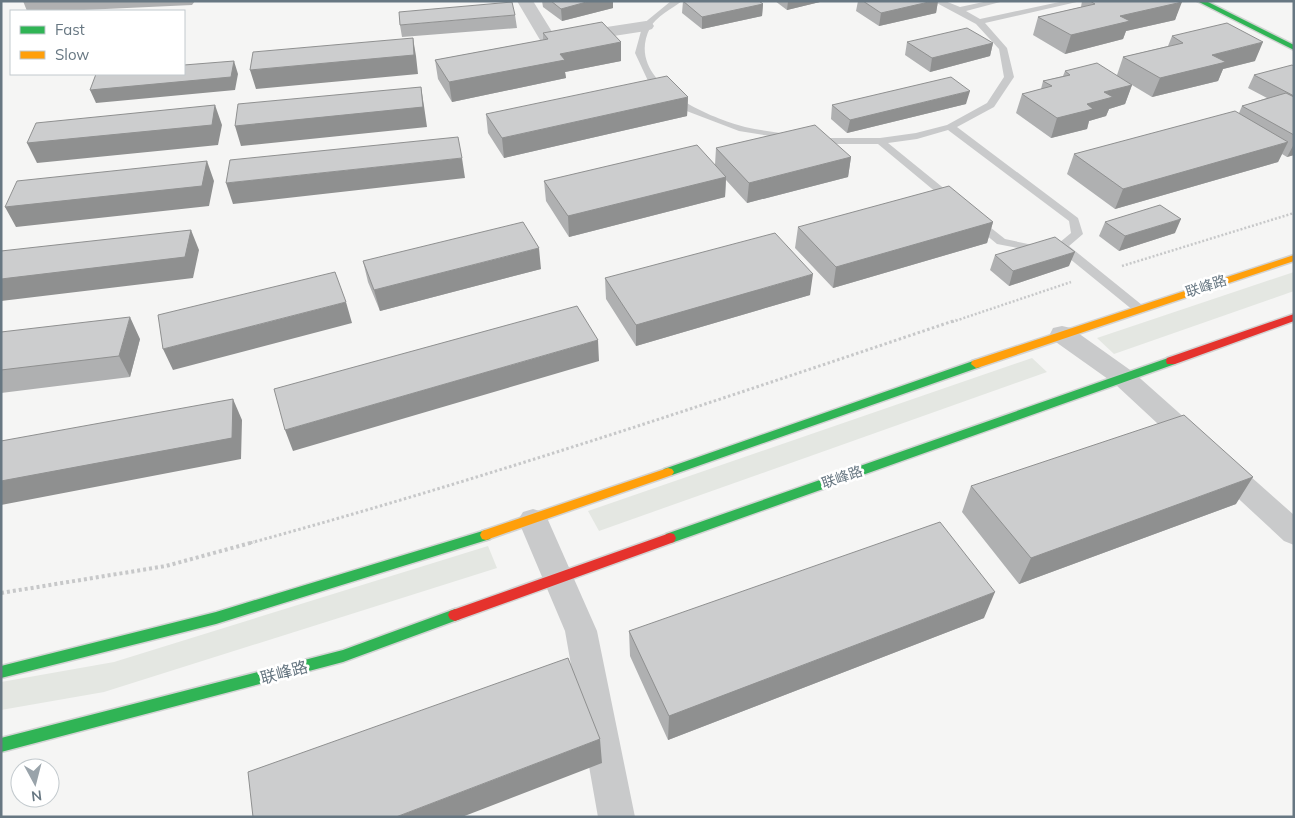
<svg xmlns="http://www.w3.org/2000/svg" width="1295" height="818" font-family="Mulish,'Noto Sans SC',sans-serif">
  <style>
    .green { fill: #e4e7e2 }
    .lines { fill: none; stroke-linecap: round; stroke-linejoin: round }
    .fast-casing { stroke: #d2d3d3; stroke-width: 3 }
    .slow-casing { stroke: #d2d3d3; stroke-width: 3 }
    .jam-casing { stroke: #d2d3d3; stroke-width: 3 }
    .path-far2 { stroke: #c7c8c9; stroke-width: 2.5; stroke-dasharray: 2 2; stroke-linecap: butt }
    .path-far1 { stroke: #c7c8c9; stroke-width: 3; stroke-dasharray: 2.5 2.5; stroke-linecap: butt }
    .path { stroke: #c7c8c9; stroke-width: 4; stroke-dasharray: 3 3; stroke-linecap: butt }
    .lane { fill: #c9cacb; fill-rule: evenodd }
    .street { fill: #c9cacb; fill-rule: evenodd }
    .fast { fill: #30b455; fill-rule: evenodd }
    .slow { fill: #ff9f0a; fill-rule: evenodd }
    .jam { fill: #e5322d; fill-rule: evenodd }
    .wall { fill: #afb0b1 }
    .shaded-wall { fill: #8f9090 }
    .building { fill: #cccdce; stroke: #8f9090 }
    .labels { text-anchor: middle; stroke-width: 5; stroke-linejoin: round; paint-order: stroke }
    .street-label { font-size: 14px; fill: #677782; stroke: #fff }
    .near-street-label { font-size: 16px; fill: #677782; stroke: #fff }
  </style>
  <rect width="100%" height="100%" fill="#f5f5f4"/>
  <!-- green -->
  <path class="green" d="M1294 272V291L1114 354 1097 338Z
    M1032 358 1047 372 599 531 588 511Z
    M488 546 497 568 104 692 1 710V682L114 662Z"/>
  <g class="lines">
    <defs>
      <path id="fast" d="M1197 1H1206L1294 45V50Z
        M1171 357 1175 358 1176 361 1175 364 674 542 670 543 666 542 664 538 666 534Z
        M976 360 981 364 980 367 672 475H664L662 472 664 469Z
        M486 530 490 531 492 535 490 539 216 624 1 678V666L216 612Z
        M455 609 460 611 462 615 460 619 343 662 1 752V738L343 650Z"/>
      <path id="slow" d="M1294 255V261L980 367 976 368 971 364 972 361Z
        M668 468 672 469 674 472 672 475 486 540 482 539 480 535 482 531Z"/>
      <path id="jam" d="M1294 314V321L1175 364H1167L1166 361 1167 358Z
        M670 533 674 534 676 538 674 542 455 621 450 619 448 615 450 611Z"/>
    </defs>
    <!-- fast casing -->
    <use href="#fast" class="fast-casing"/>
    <!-- slow casing -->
    <use href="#slow" class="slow-casing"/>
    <!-- jam casing -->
    <use href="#jam" class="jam-casing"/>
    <!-- path-far2 -->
    <path class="path-far2" d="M1122 266 1294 213
      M952 322 1071 282"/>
    <!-- path-far1 -->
    <path class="path-far1" d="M250 543C488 478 722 399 956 320"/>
    <!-- path -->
    <path class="path" d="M1 593 166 566 254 542"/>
    <!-- lane -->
    <path class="lane" d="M671 1H682C673 8 655 17 650 28 623 81 706 117 745 127 762 131 778 132 795 136V140L739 131 684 110 649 83 635 53 643 24Z
      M933 1H945L960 7 988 1H1004L966 11 980 19 1064 1H1081L985 23 1007 48 1014 77 994 107 957 127 1078 218 1083 234 1069 246 1142 305 1144 308 1142 311H1134L1059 250H1028L997 244 973 224 971 222 973 220H981L1005 239 1028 244 1059 243 1071 233 1069 221 948 130 917 139 888 143 957 199 958 201 957 203H949L878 144H814L809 141 814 138H880L916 133 947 125 987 103 1004 77 999 49 976 24Z"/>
    <!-- street -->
    <path class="street" d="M517 1H533L554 35 646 21 652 23 654 26 652 29 646 31 549 46 543 45Z
      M1062 326 1071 328 1133 372 1294 515V545L1284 541 1115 384 1053 340 1050 334 1053 328Z
      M533 509 543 512 548 520 597 631 635 817H598L565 631 518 520 523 512Z"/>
    <!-- fast -->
    <use href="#fast" class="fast"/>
    <!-- slow -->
    <use href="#slow" class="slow"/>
    <!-- jam -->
    <use href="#jam" class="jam"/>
  </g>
  <!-- wall -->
  <path class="wall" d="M23 1H195L192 5 62 11H27Z
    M542 1H613V8L562 21 543 7Z
    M683 1H759L763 4 762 16 702 29 682 13Z
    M775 1H824L787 10Z
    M858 1H938L936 13 879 26 856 11Z
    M1082 1H1181L1175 20 1126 31 1123 39 1065 54 1033 35 1038 17 1081 7Z
    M515 15 517 28 402 37 400 25Z
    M543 33 621 42V61L565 72 566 78 452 102 438 79 435 60 543 40Z
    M1172 36 1255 61 1223 69 1218 81 1152 97 1132 85 1125 104 1109 109 1106 116 1089 121 1087 129 1051 138 1016 113 1022 94 1041 89 1043 81 1063 76 1065 71 1117 75 1123 57 1168 46Z
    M907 42 993 43 990 56 930 72 905 55Z
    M1294 66V155L1287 157 1282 154 1278 162 1115 209 1067 174 1074 154 1239 113 1242 106 1267 98 1248 88 1254 75Z
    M688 97 687 116 504 158 488 133 486 114Z
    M966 104 847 133 831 119 832 105Z
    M716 148 851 157 848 177 747 203 726 180 725 197 569 237 546 201 544 181 715 165Z
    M993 222 987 243 833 288 795 248 798 227Z
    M1105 222 1175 233 1119 251 1099 236Z
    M995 255 1069 266 1009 286 990 270Z
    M363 261 541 269 380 311 368 282Z
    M605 278 810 295 636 346 606 299Z
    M1 332 140 339 130 377 1 393Z
    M971 486 1236 504 1019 584 962 512Z
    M984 618 668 740 630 656 629 631Z"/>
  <!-- shaded-wall -->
  <path class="shaded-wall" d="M590 1H613V8L562 21 561 9Z
    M788 1H824L787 10Z
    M933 1H938L936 13 879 26 881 13Z
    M1182 2 1175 20 1126 31 1123 39 1065 54 1071 35 1120 16Z
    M763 4 762 16 702 29V17Z
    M413 38 416 56 418 74 256 89 250 70Z
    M621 42V61L565 72 566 78 452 102 449 82 560 54Z
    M1263 42 1255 61 1223 69 1218 81 1152 97 1160 78 1212 55Z
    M993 43 990 56 930 72 932 58Z
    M234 61 238 74 235 90 96 103 90 90Z
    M1132 85 1125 104 1109 109 1106 116 1089 121 1087 129 1051 138 1057 118 1087 104 1104 92Z
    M421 87 424 106 427 127 241 146 235 126Z
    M970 91 966 104 847 133 850 120Z
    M688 97 687 116 504 158 502 138Z
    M215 105 222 125 218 145 37 163 27 143Z
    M1288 142 1278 162 1115 209 1123 189Z
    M1294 144V155L1287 157Z
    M851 157 848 177 747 203 749 183Z
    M462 158 465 178 233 204 226 183Z
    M207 161 214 181 209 206 16 227 5 207Z
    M726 177 725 197 569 237 568 216Z
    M1181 219 1175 233 1119 251 1125 236Z
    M993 222 987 243 833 288 836 267Z
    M191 230 199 250 193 278 1 301V279Z
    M539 248 541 269 380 311 374 290Z
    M1075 252 1069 266 1009 286 1013 271Z
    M813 274 810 295 636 346V325Z
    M346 302 352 323 173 370 163 349Z
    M130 317 140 339 130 377 119 356Z
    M598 340 599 361 293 451 285 430Z
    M233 399 242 420 241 459 1 505V481Z
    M1253 477 1236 504 1019 584 1031 558Z
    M995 592 984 618 668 740 669 716Z
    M600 739 602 763 462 817H396Z"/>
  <!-- building -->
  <path class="building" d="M551 1H590L561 9Z
    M683 1H759L763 4 702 17Z
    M863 1H933L881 13Z
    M1090 1H1181L1182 2 1120 16 1130 21 1071 35 1038 17 1095 4Z
    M512 2 515 15 400 25 399 12Z
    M602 22 621 42 560 54 565 60 449 82 435 60 548 39 543 33Z
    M1227 23 1263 42 1212 55 1226 62 1160 78 1123 57 1183 43 1172 36Z
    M967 28 993 43 932 58 907 42Z
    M413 38 414 55 250 70 253 52Z
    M234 61 231 77 90 90 96 74H184V65Z
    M1097 63 1132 85 1104 92 1113 97 1087 104 1093 109 1057 118 1022 94 1052 86 1043 81 1070 75 1065 71Z
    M1292 65 1294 66V96L1254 75Z
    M667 76 688 97 502 138 486 114Z
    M951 77 970 91 850 120 832 105Z
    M421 87 423 107 235 126 238 104Z
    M1286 93 1294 97V135L1242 106Z
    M215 105 212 125 27 143 36 123Z
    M1235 111 1288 142 1123 189 1074 154Z
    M815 125 851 157 749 183 716 148Z
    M458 137 462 158 226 183 230 160Z
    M697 145 726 177 568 216 544 181Z
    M207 161 202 186 5 207 17 181Z
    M949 186 993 222 836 267 798 227Z
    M1160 205 1181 219 1125 236 1105 222Z
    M523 222 539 248 374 290 363 261Z
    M191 230 185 257 1 279V251Z
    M775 233 813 274 636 325 605 278Z
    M1055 237 1075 252 1013 271 995 255Z
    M335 272 346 302 163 349 158 315Z
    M577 306 598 340 285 430 274 389Z
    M130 317 119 356 1 370V332Z
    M233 399 232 438 1 481V441Z
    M1184 415 1253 477 1031 558 971 486Z
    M940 522 995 592 669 716 629 631Z
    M568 658 600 739 396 817H253L248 772Z"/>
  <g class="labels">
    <!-- street labels -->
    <g class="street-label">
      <text transform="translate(1206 286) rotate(-18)" y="5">联峰路</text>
      <text transform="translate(842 477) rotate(-19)" y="5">联峰路</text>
    </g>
    <!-- near-street labels -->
    <g class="near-street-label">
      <text transform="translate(284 672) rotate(-15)" y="6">联峰路</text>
    </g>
  </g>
  <!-- border -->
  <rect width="1295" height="818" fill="none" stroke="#677782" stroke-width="5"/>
  <!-- legend -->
  <rect x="10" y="10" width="175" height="65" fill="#ffffff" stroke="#c2c9cd"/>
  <rect x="20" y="26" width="25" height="8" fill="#30b455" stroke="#c2c9cd"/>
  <text x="55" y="35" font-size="15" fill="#677782">Fast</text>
  <rect x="20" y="51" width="25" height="8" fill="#ff9f0a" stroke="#c2c9cd"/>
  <text x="55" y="60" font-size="15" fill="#677782">Slow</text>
  <!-- north arrow -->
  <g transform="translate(35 783) rotate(173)"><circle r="24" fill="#ffffff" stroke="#c2c9cd"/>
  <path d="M0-4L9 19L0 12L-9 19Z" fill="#99a3aa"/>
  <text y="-8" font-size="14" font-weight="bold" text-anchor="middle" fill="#677782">N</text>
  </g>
</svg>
